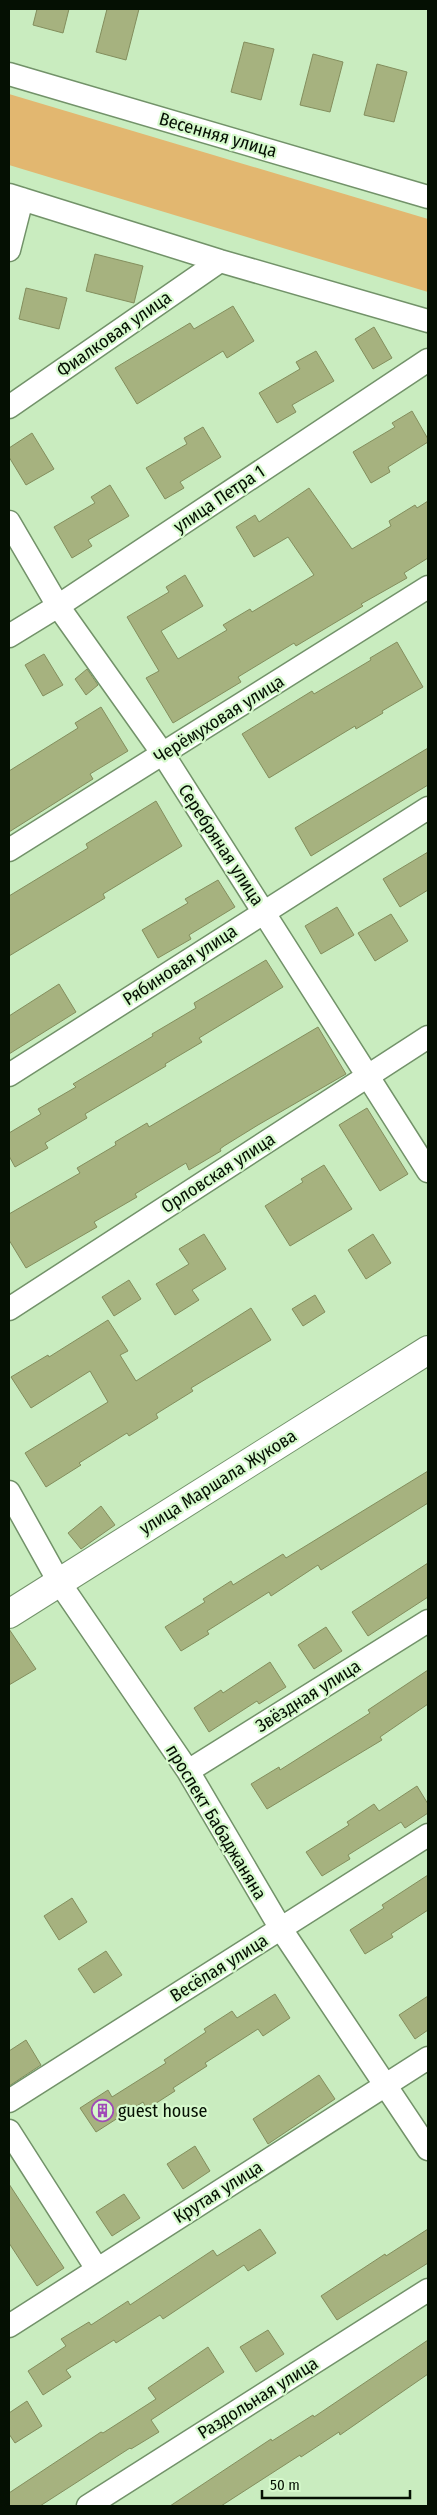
<svg xmlns="http://www.w3.org/2000/svg" width="437" height="2515" font-family="'Fira Sans Condensed',sans-serif">
  <style>
    .green { fill: #e2b770 }
    .building { fill: #a6b27f; stroke: #838e5d }
    .lines { fill: none; stroke-linecap: round; stroke-linejoin: round }
    .street-casing { stroke: #729269; stroke-width: 25 }
    .secondary-casing { stroke: #729269; stroke-width: 30 }
    .street { stroke: #fff; stroke-width: 22 }
    .secondary { stroke: #fff; stroke-width: 28 }
    .labels { text-anchor: middle; stroke-width: 4.5; stroke-linejoin: round; paint-order: stroke }
    .street-label { font-size: 18px; fill: #051003; stroke: #d6f9cc }
    .poi-label { font-size: 18px; fill: #051003; stroke: #d6f9cc; text-anchor: start }
  </style>
  <rect width="100%" height="100%" fill="#c9ecbf"/>
  <!-- green -->
  <path class="green" d="M9 94 428 219V292L9 165Z"/>
  <!-- building -->
  <path class="building" d="M37 9H69L63 33 33 25Z
    M107 9H139L126 60 96 52Z
    M244 42 274 49 261 100 231 92Z
    M313 54 343 62 330 112 300 105Z
    M377 64 407 72 394 122 364 115Z
    M95 254 143 266 134 303 86 291Z
    M26 288 67 298 59 329 19 319Z
    M233 306 254 341 227 358 223 351 137 404 115 368 190 323 194 329Z
    M374 327 392 358 373 369 355 339Z
    M316 351 334 381 292 405 296 412 277 423 259 393 300 369 296 362Z
    M412 411 428 439V442L388 467 390 472 371 483 353 452 395 427 392 423Z
    M203 427 221 457 180 482 184 488 165 499 146 468 187 444 184 438Z
    M32 433 54 469 26 485 9 457V448Z
    M110 485 129 516 88 540 92 546 72 558 54 527 95 503 91 497Z
    M309 488 352 549 391 526 389 521 415 505 417 508 428 501V558L404 573 407 578 361 604 363 606 296 646 294 643 238 677 241 682 173 723 146 678 159 671 127 617 169 592 166 587 185 575 203 606 161 631 178 659 227 630 223 625 250 609 252 612 314 575 288 537 254 557 236 527 255 515 259 522Z
    M397 642 423 687 382 711 383 713 356 729 355 726 269 778 242 734 312 691 314 694 371 660 370 658Z
    M44 654 63 685 43 696 25 665Z
    M87 669 98 685 86 695 75 679Z
    M101 707 128 751 90 774 93 779 9 832V771L78 728 75 723Z
    M428 748V785L311 856 295 828Z
    M156 801 182 846 103 894 105 898 9 956V896L88 848 86 844Z
    M428 852V890L400 907 383 879Z
    M218 880 235 907 189 935 191 939 158 958 142 930 188 903 185 899Z
    M337 907 354 935 321 954 305 926Z
    M391 914 408 941 375 961 358 933Z
    M266 960 283 987 199 1038 202 1042 165 1064 166 1066 85 1114 87 1118 45 1143 48 1148 15 1167 9 1156V1133L41 1114 38 1109 76 1087 73 1084 153 1036 152 1034 196 1008 194 1003Z
    M59 984 76 1012 9 1054V1016Z
    M318 1027 346 1074 258 1125 224 1146 220 1149 221 1151 189 1170 186 1163 135 1194 137 1197 94 1222 97 1227 26 1268 9 1240V1214L80 1173 77 1168 116 1145 115 1142 147 1123 149 1127Z
    M367 1108 408 1174 380 1191 339 1125Z
    M324 1165 352 1209 290 1246 265 1206 303 1182 301 1179Z
    M204 1234 226 1269 192 1290 199 1300 175 1315 156 1284 189 1264 179 1249Z
    M373 1234 391 1263 366 1279 348 1250Z
    M129 1280 141 1299 114 1316 102 1297Z
    M315 1295 325 1312 303 1326 292 1309Z
    M251 1308 271 1340 191 1388 193 1391 156 1414 158 1418 129 1436 127 1433 79 1463 81 1465 46 1487 25 1453 108 1402 90 1371 31 1408 11 1377 48 1355 49 1357 108 1320 128 1351 120 1355 136 1381Z
    M428 1471V1503L321 1570 318 1565 271 1596 269 1592 207 1631 209 1634 181 1651 165 1627 205 1602 203 1599 231 1581 233 1585 283 1554 286 1558Z
    M101 1506 115 1525 81 1549 68 1533Z
    M428 1563V1597L368 1636 352 1612Z
    M326 1627 342 1651 314 1669 298 1645Z
    M9 1629 36 1669 9 1685Z
    M270 1662 286 1687 259 1704 257 1701 209 1732 194 1708 221 1690 223 1693Z
    M428 1670V1704L380 1737 382 1740 267 1809 251 1784 279 1767 280 1770 370 1713 368 1710Z
    M417 1786 428 1804V1813L405 1828 401 1822 348 1855 350 1859 322 1876 306 1852 349 1825 347 1822 374 1804 379 1811Z
    M428 1875V1910L391 1934 393 1937 365 1954 350 1930 384 1908 382 1905Z
    M72 1898 87 1922 59 1940 44 1916Z
    M106 1951 122 1975 94 1993 78 1969Z
    M275 1994 290 2018 263 2036 258 2029 205 2063 207 2066 173 2088 175 2091 147 2109 143 2102 96 2132 80 2108 108 2090 112 2097 166 2063 164 2060 206 2032 204 2029 232 2011 237 2018Z
    M428 1996V2030L415 2039 399 2015Z
    M26 2040 41 2065 9 2086V2051Z
    M319 2075 335 2099 268 2144 253 2119Z
    M195 2146 210 2171 183 2189 167 2164Z
    M9 2184 64 2268 37 2286 9 2243Z
    M124 2194 140 2218 112 2236 96 2212Z
    M260 2229 276 2253 248 2271 244 2265 163 2319 160 2315 116 2343 114 2340 66 2370 71 2377 43 2395 28 2371 66 2346 61 2339 89 2322 91 2325 128 2301 130 2305 213 2250 217 2256Z
    M428 2229V2263L337 2320 321 2296 385 2254 386 2256Z
    M268 2330 284 2354 256 2372 240 2347Z
    M428 2340V2374L340 2435 339 2432 301 2457 300 2455 221 2506H170L271 2439 272 2441 313 2415 314 2417Z
    M208 2347 224 2372 151 2420 159 2432 131 2449 130 2448 40 2506H9V2493L101 2432 103 2433 156 2399 148 2388Z
    M27 2401 42 2426 15 2443 9 2434V2413Z"/>
  <g class="lines">
    <defs>
      <path id="street" d="M9 74 428 197
        M9 195 220 261 428 321
        M9 250 22 199
        M9 407 220 261
        M9 522 58 606 163 754 428 1171
        M9 636 58 606 428 360
        M9 850 428 587
        M9 1075 428 808
        M9 1309 428 1037
        M9 1492 59 1582 188 1771 281 1929 428 2149
        M188 1771 428 1621
        M9 2101 428 1835
        M9 2131 97 2269
        M9 2326 428 2058
        M88 2506 428 2290"/>
      <path id="secondary" d="M9 1614 428 1350"/>
    </defs>
    <!-- street casing -->
    <use href="#street" class="street-casing"/>
    <!-- secondary casing -->
    <use href="#secondary" class="secondary-casing"/>
    <!-- street -->
    <use href="#street" class="street"/>
    <!-- secondary -->
    <use href="#secondary" class="secondary"/>
  </g>
  <!-- icons -->
  <defs>
    <symbol id="building-ring" viewBox="-11 -11 22 22"><circle r="9.5" fill="#d6f9cc" stroke="#a04ab7" stroke-width="1.5"/><path d="M-4-6H4V6H1V3H-1V6H-4ZM-2.5-4.3h1.7v1.8h-1.7ZM.8-4.3h1.7v1.8H.8ZM-2.5-1h1.7V.8h-1.7ZM.8-1h1.7V.8H.8Z" fill="#a04ab7"/></symbol>
  </defs>
  <g fill-rule="evenodd">
    <use href="#building-ring" x="90" y="2098" width="25" height="25"/>
  </g>
  <g class="labels">
    <!-- street labels -->
    <g class="street-label">
      <text transform="translate(218 135) rotate(16)" y="6">Весенняя улица</text>
      <text transform="translate(114 334) rotate(-35)" y="6">Фиалковая улица</text>
      <text transform="translate(219 499) rotate(-34)" y="6">улица Петра 1</text>
      <text transform="translate(219 719) rotate(-32)" y="6">Черёмуховая улица</text>
      <text transform="translate(221 845) rotate(57)" y="6">Серебряная улица</text>
      <text transform="translate(180 965) rotate(-33)" y="6">Рябиновая улица</text>
      <text transform="translate(218 1173) rotate(-33)" y="6">Орловская улица</text>
      <text transform="translate(218 1482) rotate(-32)" y="6">улица Маршала Жукова</text>
      <text transform="translate(308 1696) rotate(-32)" y="6">Звёздная улица</text>
      <text transform="translate(216 1822) rotate(59)" y="6">проспект Бабаджаняна</text>
      <text transform="translate(219 1968) rotate(-32)" y="6">Весёлая улица</text>
      <text transform="translate(218 2192) rotate(-32)" y="6">Крутая улица</text>
      <text transform="translate(258 2398) rotate(-32)" y="6">Раздольная улица</text>
    </g>
    <!-- poi labels -->
    <g class="poi-label">
      <text x="118" y="2117">guest house</text>
    </g>
  </g>
  <!-- border -->
  <rect width="437" height="2515" fill="none" stroke="#051003" stroke-width="20"/>
  <!-- scale -->
  <path d="M262 2490v8h148v-8" fill="none" stroke="#051003" stroke-width="2.5"/>
  <text x="270" y="2490" font-size="15" fill="#051003" stroke="#d6f9cc" stroke-width="4" paint-order="stroke">50 m</text>
</svg>
